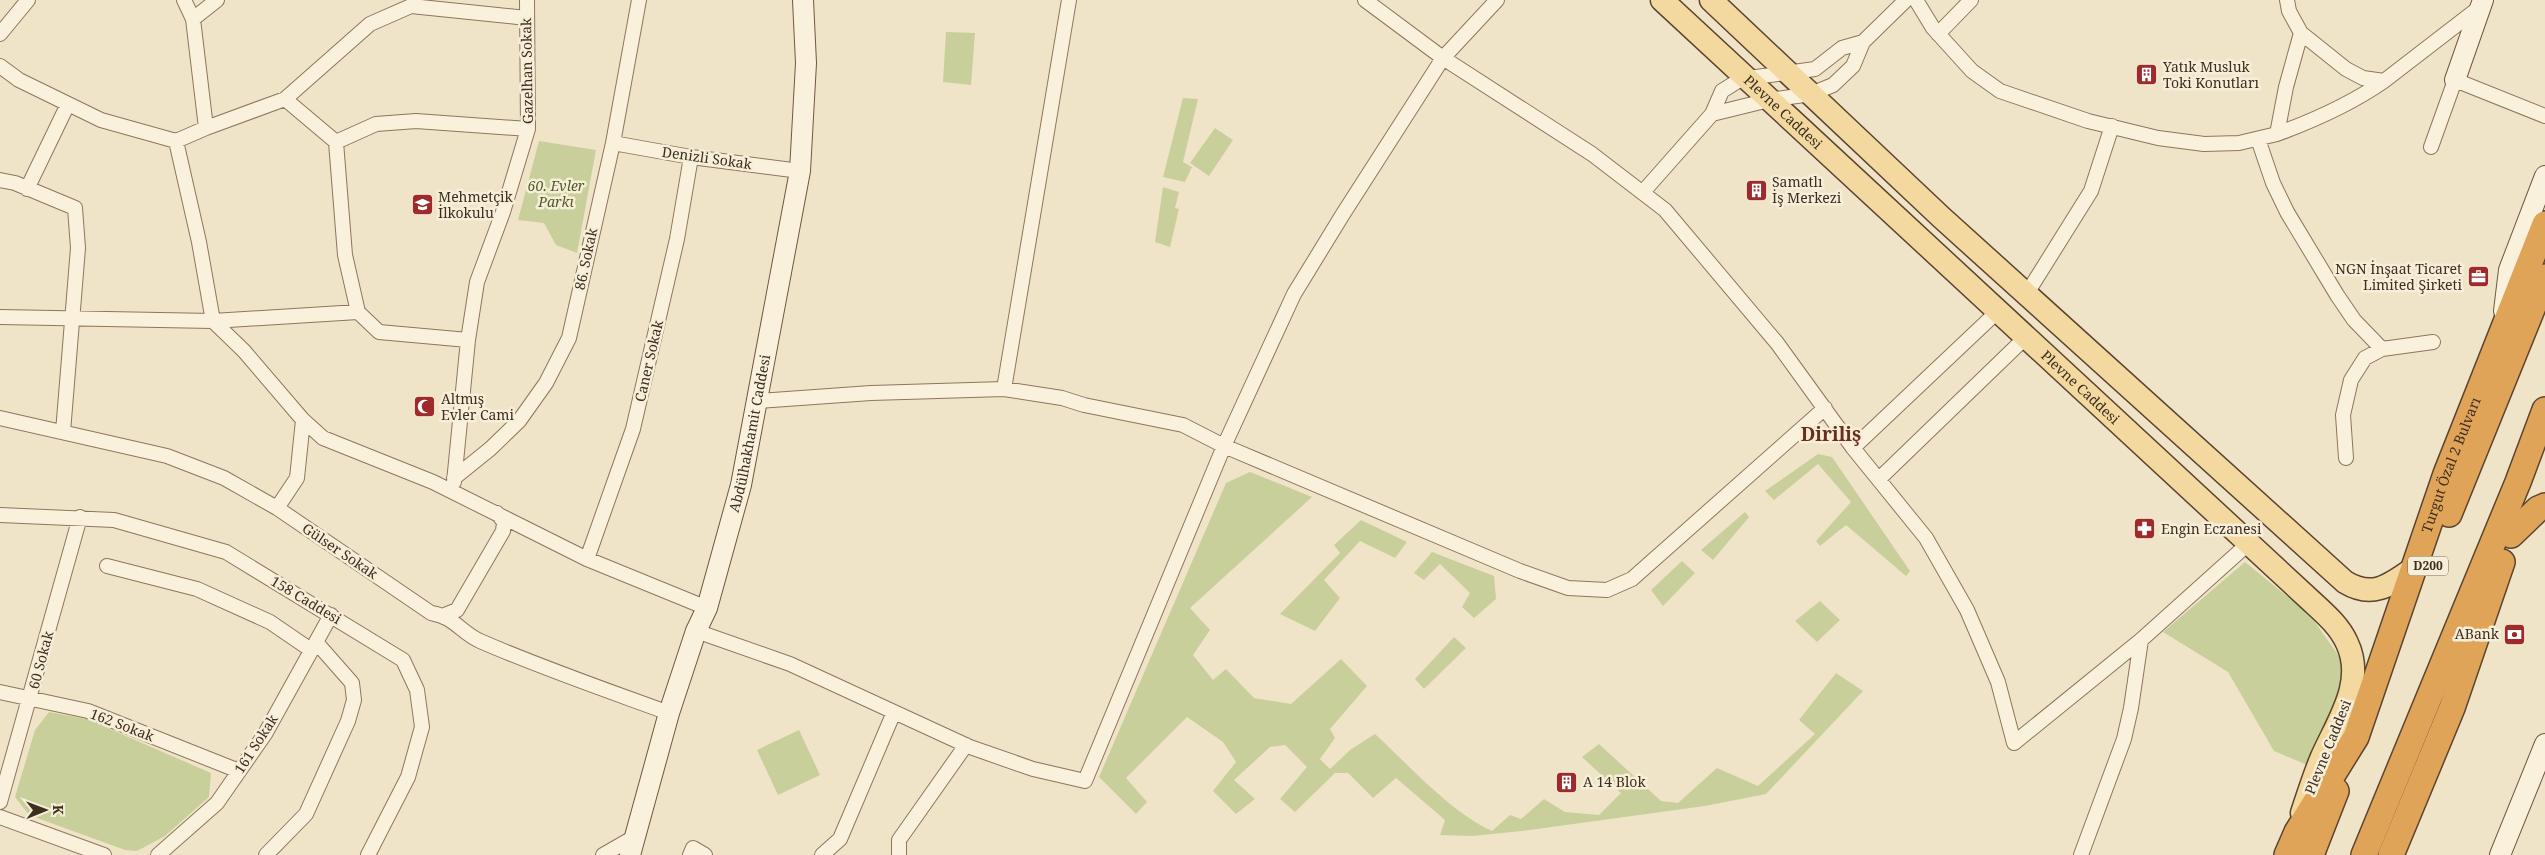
<svg xmlns="http://www.w3.org/2000/svg" width="2545" height="855" font-family="'Noto Serif',serif">
  <style>
    .green { fill: #c9cf9b }
    .lines { fill: none; stroke-linecap: round; stroke-linejoin: round }
    .street-casing { stroke: #8d765c; stroke-width: 16 }
    .secondary-casing { stroke: #6f573f; stroke-width: 22 }
    .primary-casing { stroke: #5b4430; stroke-width: 25 }
    .highway-casing { stroke: #5b4430; stroke-width: 28 }
    .street { stroke: #faf1dc; stroke-width: 14 }
    .secondary { stroke: #faf1dc; stroke-width: 20 }
    .primary { stroke: #f3d9a0; stroke-width: 22 }
    .highway { stroke: #e0a458; stroke-width: 25 }
    .labels { text-anchor: middle; stroke-width: 5; stroke-linejoin: round; paint-order: stroke }
    .shield { fill: #f7eed8; stroke: #756857; stroke-width: 1 }
    .shield-label { font-size: 12px; font-weight: bold; fill: #3d2e20 }
    .poi-label { font-size: 14px; fill: #3d2e20; stroke: #f7eed8; text-anchor: start }
    .street-label { font-size: 14px; fill: #3d2e20; stroke: #f7eed8 }
    .park-label { font-size: 14px; font-style: italic; fill: #4d5a26; stroke: #f7eed8 }
    .district-label { font-size: 19px; font-weight: bold; fill: #6b2e1e; stroke: #f7eed8 }
  </style>
  <rect width="100%" height="100%" fill="#f0e4c8"/>
  <!-- green -->
  <path class="green" d="M946 32 975 33 971 85 943 82Z
    M1183 98 1198 99 1183 162 1192 167 1185 182 1163 177Z
    M1215 128 1233 140 1209 176 1190 163Z
    M539 141 596 150 577 253 556 245 544 223 518 220Z
    M1163 187 1179 192 1175 208 1179 209 1170 247 1155 242Z
    M1818 454 1832 457 1910 571 1906 576 1846 525 1820 546 1816 541 1851 502 1818 464 1774 500 1765 491Z
    M1250 472 1312 497 1190 608 1210 630 1193 655 1213 680 1226 669 1254 698 1291 704 1341 659 1367 686 1330 729 1335 738 1320 759 1330 769 1350 750 1375 734C1410 766 1449 811 1492 831L1510 815 1521 819 1544 799 1565 812 1599 815 1621 793 1582 757 1599 744 1661 801 1678 803 1717 768 1758 786 1815 734 1799 720 1836 673 1863 691 1766 794 1705 806 1522 831 1472 836 1440 835 1445 820 1396 778 1373 798 1348 773H1335L1295 812 1280 799 1307 767 1285 745 1270 747 1234 780 1255 799 1236 814 1213 791 1236 762 1223 742 1187 717 1126 778 1147 802 1136 814 1099 777 1226 483Z
    M1745 512 1749 517 1713 560 1701 550Z
    M1361 520 1407 542 1395 558 1360 541 1324 580 1340 598 1315 631 1280 614 1340 553 1334 545Z
    M1432 552 1494 576 1496 599 1474 618 1462 607 1470 593 1440 564 1424 580 1414 573Z
    M1682 561 1695 573 1663 606 1651 590Z
    M2245 562 2310 615 2341 659 2342 693 2307 765 2274 751 2228 672 2163 632Z
    M1820 601 1840 620 1817 642 1795 621Z
    M1454 637 1466 648 1424 689 1415 679Z
    M49 712 87 719 211 773 209 797 165 836 137 851 125 850 29 815 15 797 35 730Z
    M799 730 820 775 778 795 757 750Z"/>
  <g class="lines">
    <defs>
      <path id="street" d="M184 0 193 19 206 128
        M1365 0 1443 58 1592 154 1665 210 1777 343 1853 448 1926 538 1967 610 1998 682 2014 743 2141 640 2249 543
        M1916 0 1933 28 1972 71 2000 91 2088 121 2158 138 2204 144 2239 143 2277 134 2286 87 2301 33
        M2287 0 2289 11 2301 33 2346 69 2363 78 2384 81 2480 7
        M193 19 217 0
        M0 34 28 0
        M1938 34 1971 0
        M0 66 19 80 101 120 176 141 199 242 213 321 244 351 303 420 323 438 433 482 587 559 707 608
        M285 99 370 24 411 6 527 18
        M1712 114 1769 100 1811 94 1833 85 1853 66 1863 42 1906 0
        M2277 134C2315 120 2351 104 2384 81
        M2258 139 2273 183 2287 212 2337 295 2354 320 2382 349
        M176 141 206 128 285 99 336 142 376 124 416 121 528 129
        M336 142 345 255 358 312 379 332 468 340
        M613 143 691 157 800 171
        M2431 147 2455 80 2545 116
        M0 180 15 183 75 208 78 248 63 432
        M27 189 68 104
        M1643 192 1712 114 1722 91 1741 79 1815 69 1842 48 1863 42
        M2026 295 2091 191 2112 126
        M0 317 213 321 358 312
        M1004 389 1069 0
        M757 401 871 393 1004 389 1062 398 1084 405 1183 425 1224 446 1520 571 1568 588 1607 590 1632 579 1825 408
        M0 418 167 456 224 478 277 508 431 613C455 617 460 632 480 641 542 668 606 690 669 713
        M1853 448 1997 312
        M2346 458 2343 415 2351 380 2365 358 2382 349 2433 342
        M454 478 490 449 519 421 546 383 569 338 613 143 639 0
        M1879 479 2025 338
        M454 482 468 340 477 282 503 212 528 129 527 0
        M277 508 297 478 303 420
        M0 515 114 520 226 552 403 660 417 690 422 727 408 777 368 855
        M587 559 633 429 677 239 691 157
        M107 566 197 589 270 622 311 650
        M445 615 457 610 503 531 504 522 497 513
        M696 631 790 664 970 747 1033 769 1085 781 1224 446 1294 294 1343 214 1443 58 1497 0
        M0 692 88 711 239 771
        M0 802 80 517
        M0 817 104 855
        M158 855 217 803 265 734 331 615
        M266 855 306 814 348 721 354 700 352 683 316 642
        M603 855 636 836
        M690 855 693 848 705 855
        M822 855 840 839 894 712
        M899 855V840L966 745
        M2081 855 2124 739 2131 708 2141 640"/>
      <g id="secondary">
        <path d="M2455 80 2483 0"/>
        <path d="M2504 311 2509 270 2545 176"/>
        <path id="s1" d="M630 855 669 713 696 631 707 608 741 485 800 171 806 63 803 0"/>
        <path d="M2500 855 2545 744"/>
      </g>
      <g id="primary">
        <path id="s2" d="M1662 0 2309 599C2323 612 2339 625 2347 643 2366 683 2337 722 2321 759 2314 776 2308 795 2302 813"/>
        <path d="M1711 0 1941 217 2345 582C2373 599 2390 585 2414 568"/>
      </g>
      <g id="highway">
        <path d="M2449 514 2545 277"/>
        <path d="M2511 535 2538 509 2545 506"/>
        <path id="s3" d="M2287 855 2297 832 2356 737 2446 474 2545 224"/>
        <path d="M2311 855 2336 791"/>
        <path d="M2364 855 2518 482 2545 410"/>
        <path d="M2391 855 2452 708 2502 562"/>
      </g>
    </defs>
    <!-- street casing -->
    <use href="#street" class="street-casing"/>
    <!-- secondary casing -->
    <use href="#secondary" class="secondary-casing"/>
    <!-- primary casing -->
    <use href="#primary" class="primary-casing"/>
    <!-- highway casing -->
    <use href="#highway" class="highway-casing"/>
    <!-- street -->
    <use href="#street" class="street"/>
    <!-- secondary -->
    <use href="#secondary" class="secondary"/>
    <!-- primary -->
    <use href="#primary" class="primary"/>
    <!-- highway -->
    <use href="#highway" class="highway"/>
  </g>
  <!-- icons -->
  <defs>
    <symbol id="building-square" viewBox="-11 -11 22 22"><rect x="-9" y="-9" width="18" height="18" rx="4" fill="#9e2a2b" stroke="#f7eed8"/><path d="M-4-6H4V6H1V3H-1V6H-4ZM-2.5-4.3h1.7v1.8h-1.7ZM.8-4.3h1.7v1.8H.8ZM-2.5-1h1.7V.8h-1.7ZM.8-1h1.7V.8H.8Z" fill="#fff"/></symbol>
    <symbol id="school-square" viewBox="-11 -11 22 22"><rect x="-9" y="-9" width="18" height="18" rx="4" fill="#9e2a2b" stroke="#f7eed8"/><path d="M0-5L7-2L0 1L-7-2ZM-4 1L0 2.5L4 1V4Q0 6-4 4Z" fill="#fff"/></symbol>
    <symbol id="office-square" viewBox="-11 -11 22 22"><rect x="-9" y="-9" width="18" height="18" rx="4" fill="#9e2a2b" stroke="#f7eed8"/><path d="M-6-3h4V-5.5h4V-3h4V5H-6ZM-1-4.5V-3h2v-1.5ZM-6 0V1H6V0Z" fill="#fff"/></symbol>
    <symbol id="mosque-square" viewBox="-11 -11 22 22"><rect x="-9" y="-9" width="18" height="18" rx="4" fill="#9e2a2b" stroke="#f7eed8"/><path d="M3.5-4.9A6 6 0 1 0 3.5 4.9A5 5 0 1 1 3.5-4.9Z" fill="#fff"/></symbol>
    <symbol id="pharmacy-square" viewBox="-11 -11 22 22"><rect x="-9" y="-9" width="18" height="18" rx="4" fill="#9e2a2b" stroke="#f7eed8"/><path d="M-2-6h4v4h4v4h-4v4h-4v-4h-4v-4h4Z" fill="#fff"/></symbol>
    <symbol id="bank-square" viewBox="-11 -11 22 22"><rect x="-9" y="-9" width="18" height="18" rx="4" fill="#9e2a2b" stroke="#f7eed8"/><path d="M-6-4H6V4H-6ZM0-2.3a2.3 2.3 0 1 0 0 4.6a2.3 2.3 0 1 0 0-4.6Z" fill="#fff"/></symbol>
  </defs>
  <g fill-rule="evenodd">
    <use href="#building-square" x="2134" y="62" width="25" height="25"/>
    <use href="#building-square" x="1744" y="178" width="25" height="25"/>
    <use href="#school-square" x="410" y="192" width="25" height="25"/>
    <use href="#office-square" x="2466" y="264" width="25" height="25"/>
    <use href="#mosque-square" x="412" y="394" width="25" height="25"/>
    <use href="#pharmacy-square" x="2132" y="516" width="25" height="25"/>
    <use href="#bank-square" x="2502" y="622" width="25" height="25"/>
    <use href="#building-square" x="1554" y="770" width="25" height="25"/>
  </g>
  <g class="labels">
    <!-- shield labels -->
    <rect class="shield" x="2408" y="556.5" width="40" height="19" rx="4"/>
    <g class="shield-label">
      <text x="2428" y="570">D200</text>
    </g>
    <!-- poi labels -->
    <g class="poi-label">
      <text x="2163" y="72">Yatık Musluk<tspan x="2163" dy="16">Toki Konutları</tspan></text>
      <text x="1772" y="187">Samatlı<tspan x="1772" dy="16">İş Merkezi</tspan></text>
      <text x="438" y="202">Mehmetçik<tspan x="438" dy="16">İlkokulu</tspan></text>
      <text x="2462" y="274" text-anchor="end">NGN İnşaat Ticaret<tspan x="2462" dy="16">Limited Şirketi</tspan></text>
      <text x="441" y="404">Altmış<tspan x="441" dy="16">Evler Cami</tspan></text>
      <text x="2161" y="534">Engin Eczanesi</text>
      <text x="2499" y="639" text-anchor="end">ABank</text>
      <text x="1583" y="787">A 14 Blok</text>
    </g>
    <!-- street labels -->
    <g class="street-label">
      <text transform="translate(527 71) rotate(-91)" y="5">Gazelhan Sokak</text>
      <text dy="5" stroke="none"><textPath href="#s2" startOffset="165">Plevne Caddesi</textPath></text>
      <text transform="translate(707 158) rotate(8)" y="5">Denizli Sokak</text>
      <text transform="translate(586 259) rotate(-78)" y="5">86. Sokak</text>
      <text transform="translate(649 361) rotate(-77)" y="5">Caner Sokak</text>
      <text dy="5" stroke="none"><textPath href="#s2" startOffset="570">Plevne Caddesi</textPath></text>
      <text dy="5" stroke="none"><textPath href="#s1" startOffset="439">Abdülhakhamit Caddesi</textPath></text>
      <text dy="5" stroke="none"><textPath href="#s3" startOffset="425">Turgut Özal 2 Bulvarı</textPath></text>
      <text transform="translate(340 551) rotate(34)" y="5">Gülser Sokak</text>
      <text transform="translate(306 600) rotate(31)" y="5">158 Caddesi</text>
      <text transform="translate(41 660) rotate(-75)" y="5">60 Sokak</text>
      <text transform="translate(122 725) rotate(21)" y="5">162 Sokak</text>
      <text transform="translate(256 744) rotate(-57)" y="5">161 Sokak</text>
      <text transform="translate(2328 747) rotate(-68)" y="5">Plevne Caddesi</text>
    </g>
    <!-- park labels -->
    <g class="park-label">
      <text x="556" y="191">60. Evler<tspan x="556" dy="16">Parkı</tspan></text>
    </g>
    <!-- district labels -->
    <g class="district-label">
      <text x="1831" y="441">Diriliş</text>
    </g>
  </g>
  <!-- north arrow -->
  <g transform="translate(45 810) rotate(89)" stroke="#f7eed8" stroke-width="4" paint-order="stroke">
  <path d="M0-4L9 19L0 12L-9 19Z" fill="#3d2e20"/>
  <text y="-8" font-size="14" font-weight="bold" text-anchor="middle" fill="#3d2e20">K</text>
  </g>
</svg>
